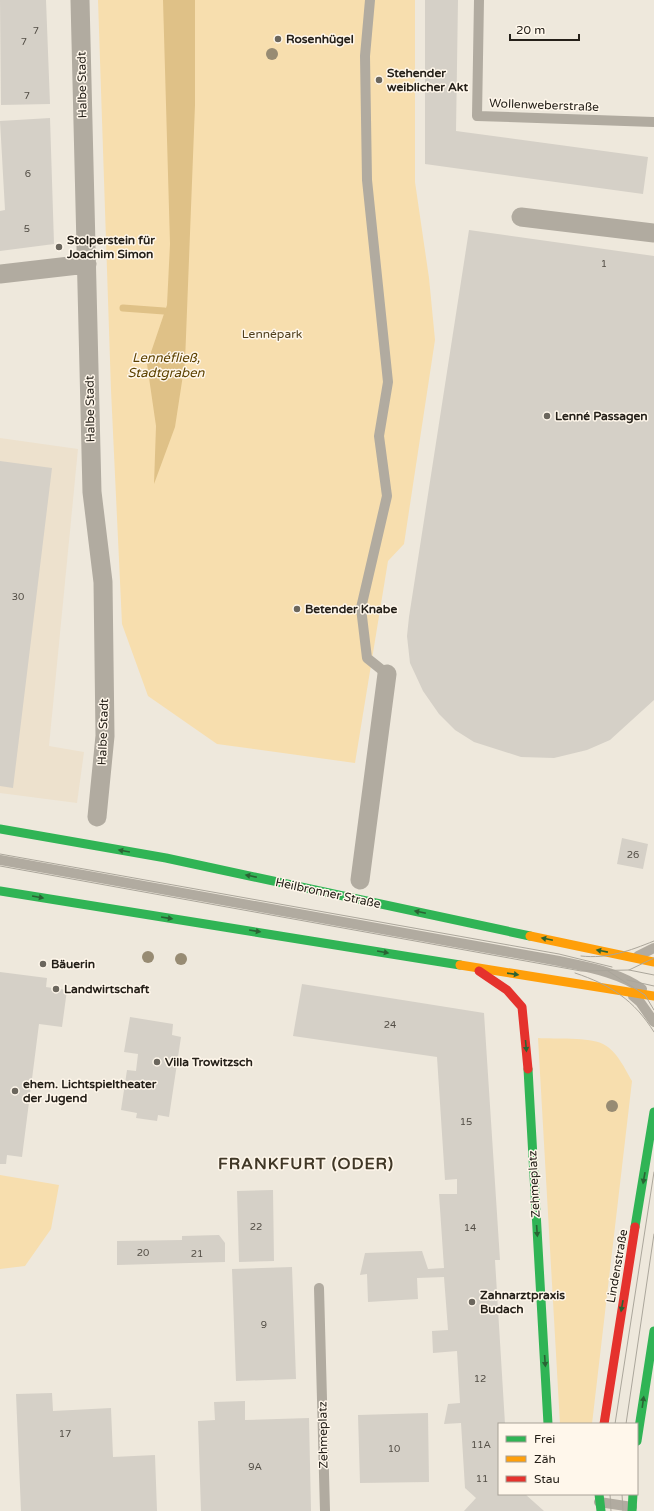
<svg xmlns="http://www.w3.org/2000/svg" width="654" height="1511" font-family="'Varela Round',sans-serif">
  <style>
    .built { fill: #ede1cd }
    .green { fill: #f7deae }
    .water { fill: #dfc187 }
    .lines { fill: none; stroke-linecap: round; stroke-linejoin: round }
    .stream { stroke: #dfc187; stroke-width: 7 }
    .building { fill: #d5d0c7 }
    .lane { stroke: #b1aba0; stroke-width: 10 }
    .street { stroke: #b1aba0; stroke-width: 19 }
    .fast { stroke: #30b455; stroke-width: 9 }
    .slow { stroke: #ff9f0a; stroke-width: 9 }
    .jam { stroke: #e5322d; stroke-width: 9 }
    .tram { stroke: #aba69b; stroke-width: 1 }
    .tree { fill: #978b73 }
    .oneway { fill: #2a6334 }
    .poi-dot { fill: #6b665d; stroke: #fff7eb; stroke-width: 1.5 }
    .labels { text-anchor: middle; stroke-width: 3; stroke-linejoin: round; paint-order: stroke }
    .number-label { font-size: 10px; fill: #534e46 }
    .poi-label { font-size: 12px; font-weight: bold; fill: #252019; stroke: #fff7eb; text-anchor: start }
    .street-label { font-size: 12px; fill: #252019; stroke: #fff7eb }
    .park-label { font-size: 12px; fill: #503f1d; stroke: #fff7eb }
    .water-label { font-size: 13px; font-style: italic; fill: #5d4200; stroke: #fff7eb }
    .district-label { font-size: 16px; font-weight: bold; letter-spacing: 1px; fill: #413827; stroke: #fff7eb }
  </style>
  <rect width="100%" height="100%" fill="#eee8dc"/>
  <!-- built -->
  <path class="built" d="M0 438 78 449 49 746 84 752 77 803 0 793Z"/>
  <!-- green -->
  <path class="green" d="M98 0H415V182L429 278 435 340 404 544 388 561 355 763 217 744 148 696 122 624 111 390Z
    M538 1038C554 1039 590 1037 603 1044 617 1051 625 1069 632 1081L592 1424H560Z
    M0 1175 59 1185 51 1229 25 1266 0 1269Z"/>
  <!-- water -->
  <path class="water" d="M163 0H195V105L185 362 175 427 154 484 156 426 147 364 167 305 170 244Z"/>
  <g class="lines">
    <!-- stream -->
    <path class="stream" d="M123 308 164 311"/>
  </g>
  <!-- building -->
  <path class="building" d="M0 0H46L50 104 1 105Z
    M425 0H458L456 131 648 157 643 194 425 164Z
    M50 118 54 244 0 251V211L5 210 0 121Z
    M469 230 654 256V700L610 740 587 750 554 758 521 757 474 742 455 730 439 714 423 691 410 663 407 636 409 617Z
    M0 461 52 468 13 788 0 786Z
    M622 838 648 844 643 869 617 864Z
    M0 972 47 978 46 987 67 990 62 1027 39 1024 22 1157 7 1155 6 1164H0Z
    M302 984 484 1013 500 1260H495L505 1424H499V1494H525L544 1511H464L476 1498 465 1488 461 1423 444 1424 448 1404 460 1403 457 1351 433 1353 432 1331 448 1330 444 1277 417 1278 418 1299 368 1302 367 1274 360 1275 365 1253 422 1251 428 1269 444 1268 439 1194H457V1179L445 1180 437 1057 293 1036Z
    M130 1017 173 1024 172 1035 181 1037 169 1117 158 1115 157 1121 136 1118 137 1113 121 1110 127 1070 136 1071 138 1054 124 1052Z
    M273 1190 274 1261 239 1262 237 1191Z
    M219 1235 225 1243V1262L117 1265V1241L182 1240V1236Z
    M292 1267 296 1379 236 1381 232 1269Z
    M52 1393 53 1411 111 1408 113 1457 155 1455 157 1511H21L16 1394Z
    M245 1401V1420L309 1418 311 1511H201L198 1421 215 1420 214 1402Z
    M428 1413 429 1482 360 1483 358 1415Z"/>
  <g class="lines">
    <!-- lane -->
    <path class="lane" d="M370 0 365 56 367 180 388 382 379 436 387 496 361 608 367 658 387 674
      M479 0 477 116 654 122
      M0 860 559 961C586 967 619 972 642 989
      M638 956 654 948
      M633 996 640 1002 654 1022
      M319 1288 325 1511
      M599 1502 632 1507"/>
    <!-- street -->
    <path class="street" d="M80 0 92 492 103 582 105 736 97 817
      M521 217 654 233
      M0 274 87 264
      M360 880 387 674"/>
    <!-- fast -->
    <path class="fast" d="M0 829 166 858 530 936
      M0 891 460 965
      M528 1069 548 1424
      M635 1227 654 1112
      M637 1441 654 1331
      M599 1494 601 1511
      M632 1511 633 1494"/>
    <!-- slow -->
    <path class="slow" d="M530 936 654 962
      M460 965 654 996"/>
    <!-- jam -->
    <path class="jam" d="M479 971 507 990 522 1007 528 1069
      M604 1424 635 1227"/>
    <!-- tram -->
    <path class="tram" d="M0 854 559 954 612 967
      M0 866 581 971 629 970 654 958
      M581 956C608 959 629 951 654 941
      M629 970 654 975
      M608 971 645 995 654 1010
      M575 973C611 985 634 1000 654 1032
      M627 980 654 986
      M615 1424 654 1172
      M626 1424 654 1234
      M610 1494 611 1511
      M622 1494 623 1511"/>
  </g>
  <!-- trees -->
  <g class="tree">
    <circle cx="272" cy="54" r="6"/>
    <circle cx="148" cy="957" r="6"/>
    <circle cx="181" cy="959" r="6"/>
    <circle cx="612" cy="1106" r="6"/>
  </g>
  <!-- one-way arrows -->
  <defs><path id="oneway-solid" d="M-6-.8H1V-3.2L6.5 0L1 3.2V.8H-6Z"/></defs>
  <g class="oneway">
    <use href="#oneway-solid" transform="translate(124 851) rotate(-170)"/>
    <use href="#oneway-solid" transform="translate(251 876) rotate(-168)"/>
    <use href="#oneway-solid" transform="translate(38 897) rotate(10)"/>
    <use href="#oneway-solid" transform="translate(420 912) rotate(-168)"/>
    <use href="#oneway-solid" transform="translate(167 918) rotate(9)"/>
    <use href="#oneway-solid" transform="translate(255 931) rotate(9)"/>
    <use href="#oneway-solid" transform="translate(547 939) rotate(-168)"/>
    <use href="#oneway-solid" transform="translate(602 951) rotate(-169)"/>
    <use href="#oneway-solid" transform="translate(383 952) rotate(10)"/>
    <use href="#oneway-solid" transform="translate(513 974) rotate(8)"/>
    <use href="#oneway-solid" transform="translate(526 1046) rotate(85)"/>
    <use href="#oneway-solid" transform="translate(644 1178) rotate(100)"/>
    <use href="#oneway-solid" transform="translate(537 1231) rotate(86)"/>
    <use href="#oneway-solid" transform="translate(622 1306) rotate(100)"/>
    <use href="#oneway-solid" transform="translate(545 1361) rotate(86)"/>
    <use href="#oneway-solid" transform="translate(643 1402) rotate(-82)"/>
  </g>
  <!-- markers -->
  <g class="poi-dot">
    <circle cx="278" cy="39" r="4"/>
    <circle cx="379" cy="80" r="4"/>
    <circle cx="59" cy="247" r="4"/>
    <circle cx="547" cy="416" r="4"/>
    <circle cx="297" cy="609" r="4"/>
    <circle cx="43" cy="964" r="4"/>
    <circle cx="56" cy="989" r="4"/>
    <circle cx="157" cy="1062" r="4"/>
    <circle cx="15" cy="1091" r="4"/>
    <circle cx="472" cy="1302" r="4"/>
  </g>
  <g class="labels">
    <!-- number labels -->
    <g class="number-label">
      <text x="36" y="34">7</text>
      <text x="24" y="45">7</text>
      <text x="27" y="99">7</text>
      <text x="28" y="177">6</text>
      <text x="27" y="232">5</text>
      <text x="604" y="267">1</text>
      <text x="18" y="600">30</text>
      <text x="633" y="858">26</text>
      <text x="390" y="1028">24</text>
      <text x="466" y="1125">15</text>
      <text x="256" y="1230">22</text>
      <text x="470" y="1231">14</text>
      <text x="143" y="1256">20</text>
      <text x="197" y="1257">21</text>
      <text x="264" y="1328">9</text>
      <text x="480" y="1382">12</text>
      <text x="65" y="1437">17</text>
      <text x="481" y="1448">11A</text>
      <text x="394" y="1452">10</text>
      <text x="255" y="1470">9A</text>
      <text x="482" y="1482">11</text>
    </g>
    <!-- poi labels -->
    <g class="poi-label">
      <text x="286" y="43">Rosenhügel</text>
      <text x="387" y="77">Stehender<tspan x="387" dy="14">weiblicher Akt</tspan></text>
      <text x="67" y="244">Stolperstein für<tspan x="67" dy="14">Joachim Simon</tspan></text>
      <text x="555" y="420">Lenné Passagen</text>
      <text x="305" y="613">Betender Knabe</text>
      <text x="51" y="968">Bäuerin</text>
      <text x="64" y="993">Landwirtschaft</text>
      <text x="165" y="1066">Villa Trowitzsch</text>
      <text x="23" y="1088">ehem. Lichtspieltheater<tspan x="23" dy="14">der Jugend</tspan></text>
      <text x="480" y="1299">Zahnarztpraxis<tspan x="480" dy="14">Budach</tspan></text>
    </g>
    <!-- street labels -->
    <g class="street-label">
      <text transform="translate(82 85) rotate(-91)" y="4">Halbe Stadt</text>
      <text transform="translate(544 105) rotate(2)" y="4">Wollenweberstraße</text>
      <text transform="translate(90 409) rotate(-91)" y="4">Halbe Stadt</text>
      <text transform="translate(103 732) rotate(-88)" y="4">Halbe Stadt</text>
      <text transform="translate(328 893) rotate(12)" y="4">Heilbronner Straße</text>
      <text transform="translate(534 1184) rotate(-93)" y="4">Zehmeplatz</text>
      <text transform="translate(617 1266) rotate(-80)" y="4">Lindenstraße</text>
      <text transform="translate(323 1435) rotate(-91)" y="4">Zehmeplatz</text>
    </g>
    <!-- park labels -->
    <g class="park-label">
      <text x="272" y="338">Lennépark</text>
    </g>
    <!-- water labels -->
    <g class="water-label">
      <text x="166" y="362">Lennéfließ,<tspan x="166" dy="15">Stadtgraben</tspan></text>
    </g>
    <!-- district labels -->
    <g class="district-label">
      <text x="306" y="1169">FRANKFURT (ODER)</text>
    </g>
  </g>
  <!-- legend -->
  <rect x="498" y="1423" width="140" height="72" fill="#fff7eb" stroke="#a8a197"/>
  <rect x="506" y="1436" width="20" height="6" fill="#30b455" stroke="#a8a197"/>
  <text x="534" y="1443" font-size="12" fill="#252019">Frei</text>
  <rect x="506" y="1456" width="20" height="6" fill="#ff9f0a" stroke="#a8a197"/>
  <text x="534" y="1463" font-size="12" fill="#252019">Zäh</text>
  <rect x="506" y="1476" width="20" height="6" fill="#e5322d" stroke="#a8a197"/>
  <text x="534" y="1483" font-size="12" fill="#252019">Stau</text>
  <!-- scale -->
  <path d="M510 34v6h69v-6" fill="none" stroke="#252019" stroke-width="2"/>
  <text x="516" y="34" font-size="12" fill="#252019" stroke="#fff7eb" stroke-width="3" paint-order="stroke">20 m</text>
</svg>
